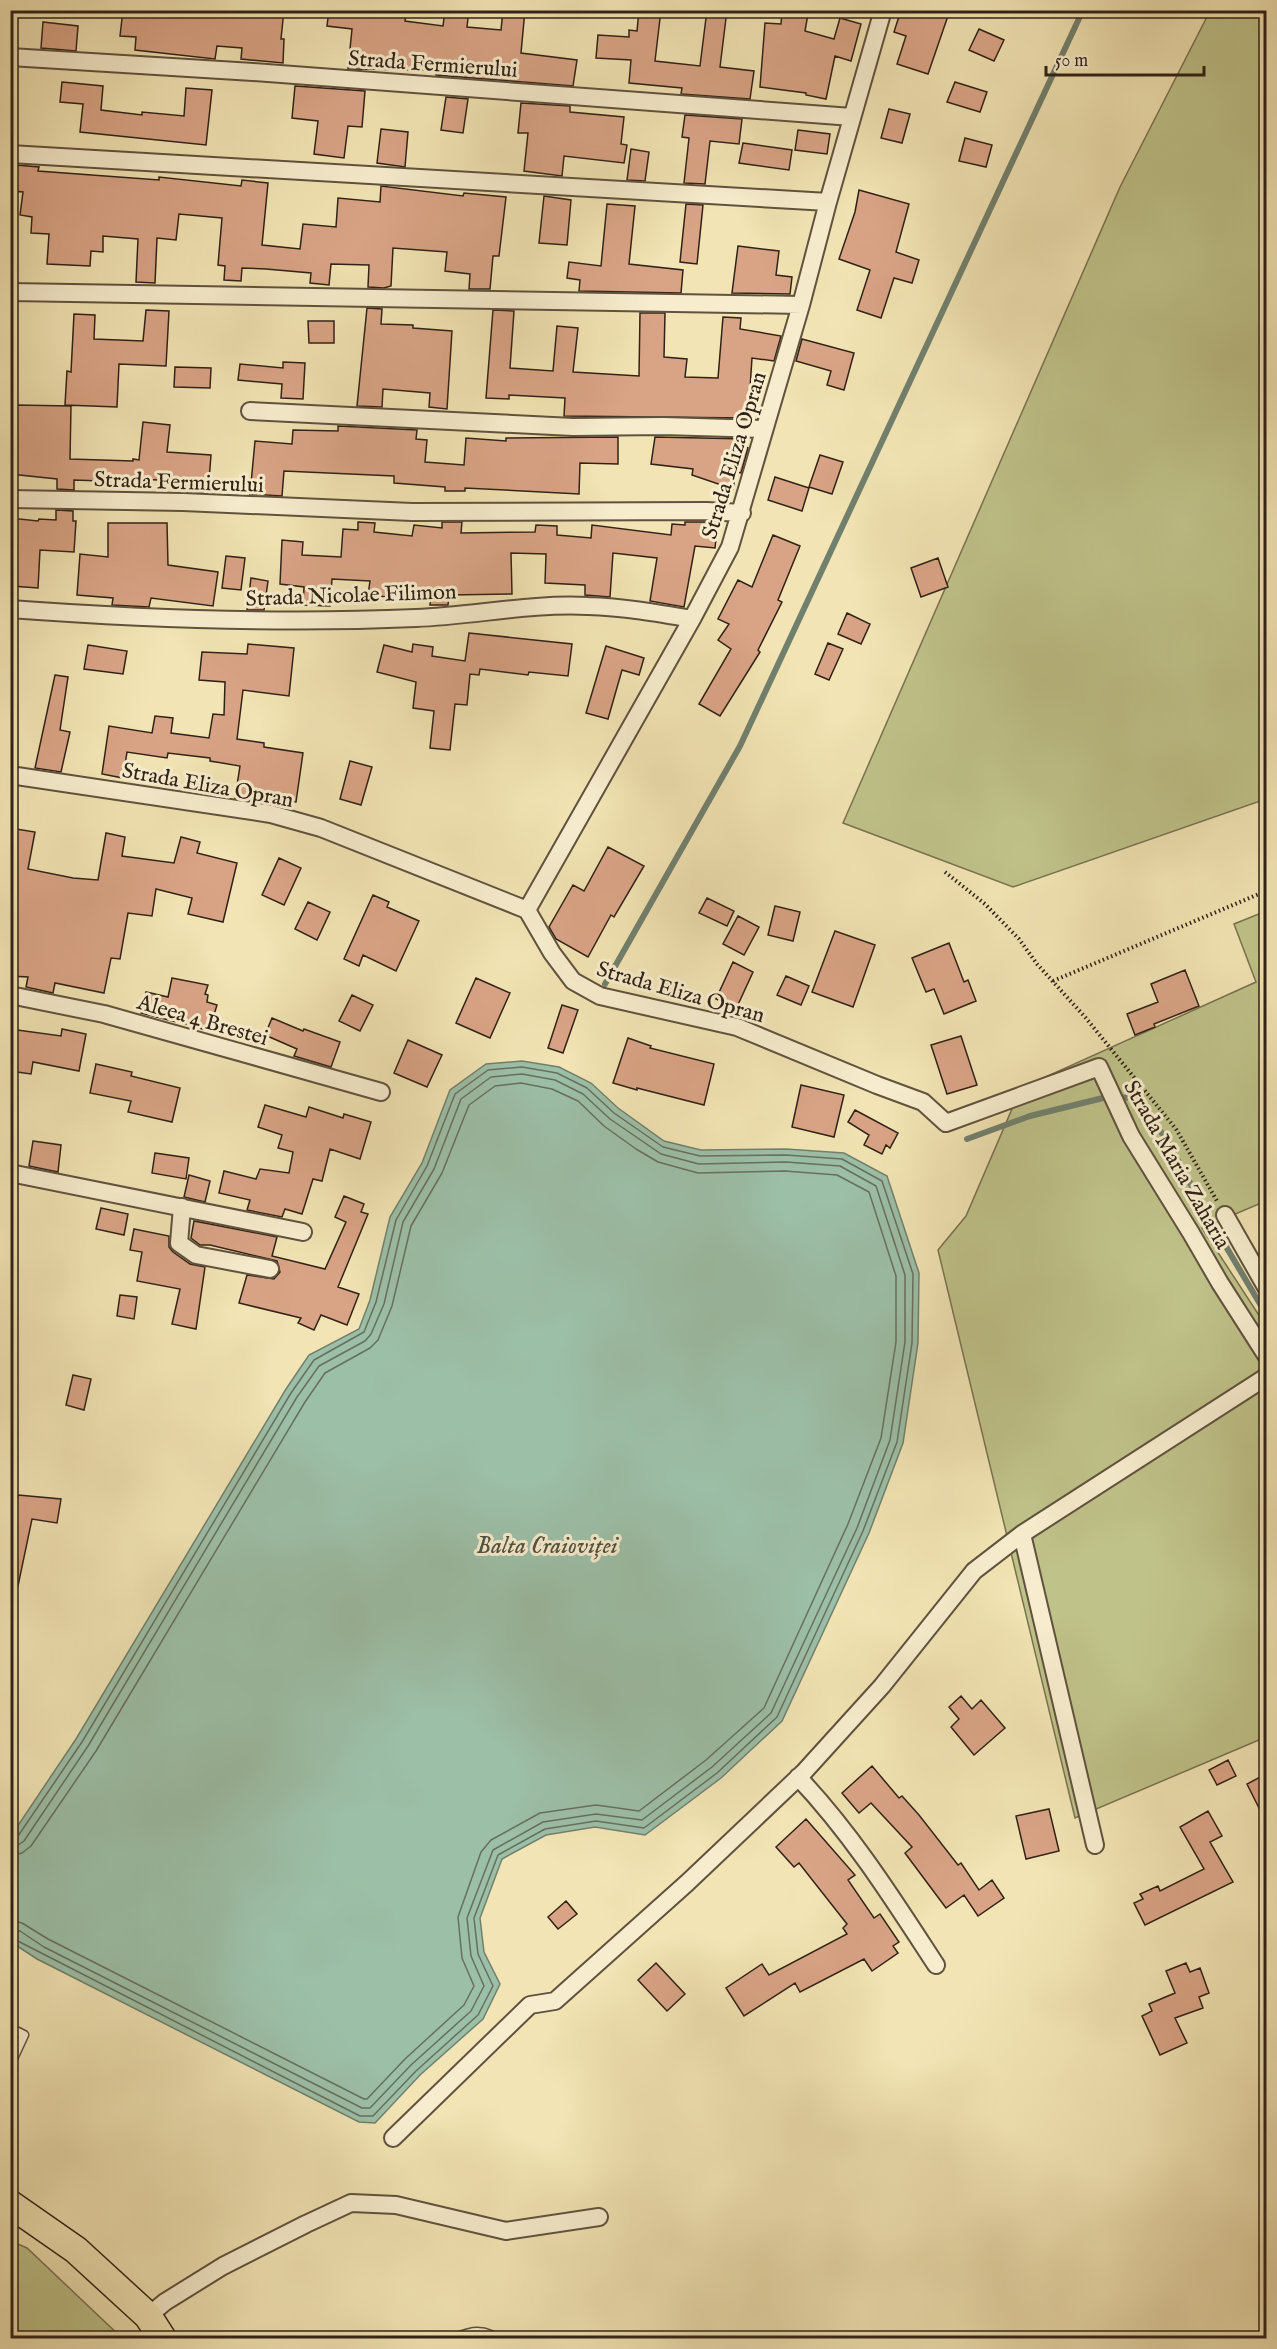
<svg xmlns="http://www.w3.org/2000/svg" width="1277" height="2349" font-family="'IM FELL English',serif">
  <style>
    .green { fill: #bfc289; stroke: #787250; stroke-width: 1.5 }
    .water { fill: #9cbfa7; stroke: #71806d; stroke-width: 1.5 }
    .lines { fill: none; stroke-linecap: round; stroke-linejoin: round }
    .shore { stroke: #66705e; stroke-width: 1.5 }
    .stream { stroke: #71806d; stroke-width: 6 }
    .building { fill: #d9a486; stroke: #302216; stroke-width: 1.5 }
    .service-casing { stroke: #60523e; stroke-width: 11 }
    .minor-casing { stroke: #60523e; stroke-width: 20 }
    .primary-casing { stroke: #302216; stroke-width: 30 }
    .path { stroke: #302216; stroke-width: 4; stroke-dasharray: 1.5 3; stroke-linecap: butt }
    .service { stroke: #f7edce; stroke-width: 8 }
    .minor { stroke: #f7edce; stroke-width: 16 }
    .primary { stroke: #f2e4b4; stroke-width: 27 }
    .labels { text-anchor: middle; stroke-width: 6; stroke-linejoin: round; paint-order: stroke }
    .street-label { font-size: 22px; fill: #302216; stroke: #f7edce }
    .water-label { font-size: 24px; font-style: italic; fill: #505142; stroke: #f7edce }
  </style>
  <rect width="100%" height="100%" fill="#f2e4b4"/>
  <filter id="stains"><feTurbulence type="fractalNoise" baseFrequency=".00333" numOctaves="4"/><feColorMatrix values="0 0 0 0 .2 0 0 0 0 .09 0 0 0 0 .02 0 0 0 .5 -.17"/></filter>
  <radialGradient id="worn" r=".72"><stop offset=".6" stop-color="#630" stop-opacity="0"/><stop offset="1" stop-color="#630" stop-opacity=".3"/></radialGradient>
  <!-- green -->
  <path class="green" d="M1210 11H1266V799L1013 887 843 823 1120 187Z
    M1266 911V1201L1202 1228 1266 1326V1737L1075 1818 938 1250 966 1216 1021 1088 1256 982 1234 924Z
    M11 2241 27 2248 122 2338H11Z"/>
  <!-- water -->
  <path class="water" d="M522 1061 559 1067 591 1083 618 1108 664 1141 701 1150 786 1149 844 1153 887 1176 919 1273 918 1343 903 1443 869 1533 782 1721 721 1778 645 1835 595 1827 546 1835 502 1859 480 1918 484 1952 500 1984 483 2019 420 2075 375 2123 359 2122 37 1959 11 1942V1836L76 1739 286 1389 309 1355 359 1329 370 1300 390 1217 422 1163 450 1090 486 1064Z"/>
  <g class="lines">
    <!-- shore -->
    <path class="shore" d="M10 1839 18 1836 82 1742 291 1393 314 1360 364 1332 376 1302 396 1220 427 1166 455 1094 488 1070 522 1067 557 1073 587 1088 614 1113 663 1147 700 1156 786 1155 842 1159 882 1181 913 1274 912 1343 897 1442 863 1531 777 1717 717 1773 644 1828 596 1821 545 1829 498 1855 474 1918 478 1954 493 1986 478 2015 416 2071 373 2116H360L10 1937
      M10 1847 18 1845 24 1841 88 1746 297 1397 319 1366 365 1341 371 1334 384 1304 403 1222 434 1169 461 1099 491 1077 522 1074 555 1080 583 1094 610 1119 661 1154 699 1164 786 1162 840 1166 876 1186 905 1275V1342L890 1440 857 1528 771 1713 712 1767 642 1820 596 1814 543 1822 493 1850 467 1918 471 1956 484 1986 471 2011 411 2065 370 2108H362L44 1947 20 1931 10 1929
      M10 1856 22 1853 31 1846 96 1751 305 1402 325 1373 370 1348 378 1340 392 1306 411 1226 442 1173 469 1105 495 1086 521 1083 552 1089 578 1101 604 1126 636 1149 658 1162 698 1173 785 1171 837 1175 869 1192 896 1276V1342L881 1438 848 1524 764 1708 706 1760 639 1811 596 1805 540 1813 491 1840 481 1852 458 1917 462 1958 474 1986 464 2005 405 2059 367 2099H364L48 1939 22 1923 10 1920"/>
    <!-- stream -->
    <path class="stream" d="M605 984 740 746 1083 10
      M967 1139 1030 1116 1107 1097 1134 1098 1165 1137 1212 1223 1266 1314"/>
  </g>
  <!-- building -->
  <path class="building" d="M123 10H284L281 39H284L283 63 241 59 242 48 217 46 215 59 135 50 136 37 120 36Z
    M329 10H407L405 21 443 26 445 10H469L467 27 501 30 503 10H525L521 53 577 60 573 86 436 75V70L348 69 352 29 327 26Z
    M639 10H661L655 61 700 66 707 10H727L720 67 754 71 750 99 681 94 682 88 629 83 631 60 596 58 598 35 629 37V30L637 31Z
    M901 10H950L928 74 897 64 906 36 894 32Z
    M782 11 808 14 805 31 834 39 840 18 861 24 851 61 835 56 826 99 806 95V93L760 87 765 23 781 24Z
    M43 22 78 26 76 51 41 48Z
    M979 29 1004 40 994 61 969 50Z
    M62 82 103 86 101 110 142 115V112L184 116 186 88 212 90 206 145 80 132 83 104 60 102Z
    M955 82 987 92 980 112 947 102Z
    M295 86 365 91 362 127 348 126 344 158 314 154 318 121 292 118Z
    M446 97 468 99 463 133 441 130Z
    M521 103 570 106V112L624 117 621 144 627 145 624 163 564 156 562 176 524 171 528 133H518Z
    M889 109 910 114 902 143 881 138Z
    M685 115 742 119 739 144 710 141 705 184 684 183 689 138 682 137Z
    M381 129 408 132 405 167 377 163Z
    M798 130 830 134 827 154 795 150Z
    M965 138 992 145 986 167 959 161Z
    M743 143 792 150 789 170 739 163Z
    M631 149 649 152 645 181 627 180Z
    M16 165 39 167 38 171 159 180V177L241 186 242 180 268 183 262 245 300 249 303 224 336 227 338 198 380 202 381 186 463 196 464 193 506 197 499 256H493L490 289H469L470 274 445 271 447 252 393 248 391 286 384 288 368 287 369 265 331 264 329 285 310 283 311 273 266 269 242 268 241 281 224 280 225 266 218 265 222 218 179 214 176 240 157 238 155 283 136 282 138 239 103 236V252L91 251 90 266 47 264 49 234 31 233 32 217 20 215 23 192 12 191Z
    M859 190 909 204 896 252 919 260 912 283 894 278 881 318 857 310 870 270 839 259 855 212Z
    M544 196 571 200 567 245 539 243Z
    M607 204 635 206 629 264 683 270 681 293 579 291 580 280 567 278 569 262 601 266Z
    M686 204 703 205 697 264 680 262Z
    M738 246 779 251 776 275 792 277 790 294 732 293Z
    M367 308 382 309 381 324 413 325V328L452 331 447 409 429 407 430 393 383 389 382 407 357 406Z
    M146 310 169 311 166 366 119 364 117 407 65 405 67 371 71 372 74 314 95 315 94 339 143 341Z
    M493 310 514 311 510 368 553 371 557 326 578 328 573 372 639 376 640 313H665L664 357 687 359 685 377 718 378 723 317 741 318 740 329 781 336 774 361 752 358 748 418 564 416 565 398 509 395V399L486 398Z
    M308 321H334V343H309Z
    M802 339 854 353 844 390 827 385 831 371 796 361Z
    M283 362 305 363 303 399 281 398 282 384 238 380 240 364 283 368Z
    M175 367 211 368 210 388 174 387Z
    M15 405 71 406 70 459 133 461V459L139 460 143 422 170 425 167 452 211 455 208 493 188 492 189 481 130 479V482L74 480V490L57 489V479L10 474V456H14Z
    M338 426 417 430 416 439 427 440 425 462 464 465 466 438 506 441V438L618 437V464L580 463 579 494 465 488V491H445V487L394 483V476L284 471 282 496 250 494 255 441 292 444 293 430 338 431Z
    M655 437 747 439 746 447 748 448 741 473 736 472 733 489 692 475 693 469 651 464Z
    M820 455 843 462 832 494 809 487Z
    M775 477 809 488 802 511 768 500Z
    M56 510 73 511V521H76L74 552 40 550 38 588 11 586 13 549H10V518L38 521 39 519 56 520Z
    M358 522 375 523 374 532 412 536 414 525 442 528V522H462L461 533 535 532 536 525 557 526V535L591 538 592 525 671 535 672 524 685 525V522H718L715 548 695 546 684 607 650 601 657 558 613 553 610 597 585 595V585L545 583 546 554 511 553 512 594 449 595 448 605H430L431 596 388 590V597L368 595 370 581 332 579 330 606 303 605 304 587 280 584 282 540 303 542 302 555 341 557 343 529 358 530Z
    M108 523H167L168 565 218 572 213 606 151 598 149 607 112 605 113 598 77 595 80 554 108 557Z
    M773 535 800 546 778 600 782 602 758 650 760 652 720 716 699 704 731 649 718 640 729 624 718 619 738 580 752 587Z
    M226 556 245 558 241 590 222 588Z
    M938 558 948 587 921 597 911 568Z
    M251 578 268 581 264 610H247Z
    M847 613 870 624 861 644 838 634Z
    M469 633 572 644 568 676 529 672 528 675 480 669 479 675 470 674 467 705 455 704 450 750 430 748 434 711 413 708 416 682 377 672 384 645 412 652 413 644 433 647 432 656 465 661Z
    M828 643 843 649 829 680 815 674Z
    M248 644 294 648 289 696 243 690 237 739 264 743V747L303 753 296 802 256 796 255 801 235 798 240 766 210 761V758L168 753 167 758 127 752 123 778 102 774 109 726 152 733 155 716 173 718 171 733 209 738 213 714 224 715 225 682 199 680 202 652 247 654Z
    M88 645 127 651 123 674 84 669Z
    M606 646 644 658 639 675 622 670 608 719 586 713Z
    M55 675 68 677 60 730 70 732 61 772 35 768Z
    M350 761 372 767 361 805 340 799Z
    M10 828 35 832 28 869 73 878 98 880 106 833 125 837 122 856 174 863 181 837 200 842 197 853 237 863 223 922 188 914 192 898 156 889 152 916 128 913 120 959 111 958 104 993 55 983 53 993 26 987 28 977 10 976Z
    M608 847 644 866 614 917 611 915 588 957 556 939 549 927 573 885 584 891Z
    M279 858 301 868 284 905 262 895Z
    M373 895 389 902 387 907 419 921 396 971 363 955 359 966 344 959Z
    M707 898 734 911 727 926 699 913Z
    M308 902 330 912 317 940 295 929Z
    M775 906 800 912 793 941 768 935Z
    M738 916 759 927 744 955 723 944Z
    M835 931 875 945 853 1007 812 992Z
    M949 943 964 982 968 980 976 1001 944 1014 934 989 926 992 912 958Z
    M733 962 753 972 736 1009 716 999Z
    M1185 970 1199 1006 1154 1024 1155 1027 1135 1035 1127 1014 1158 1002 1151 984Z
    M786 976 809 986 801 1005 777 995Z
    M172 978 208 985 205 994 208 995 207 1002 217 1005 209 1031 177 1021 176 1022 141 1013 146 992 168 997Z
    M476 978 510 993 490 1038 456 1023Z
    M352 995 373 1005 360 1031 339 1021Z
    M562 1005 578 1010 563 1053 548 1048Z
    M272 1018 303 1031 304 1029 340 1042 331 1067 294 1056 297 1049 265 1035Z
    M10 1029 61 1036 62 1029 86 1034 79 1071 33 1062 31 1074 10 1071Z
    M961 1036 977 1085 947 1094 931 1045Z
    M628 1038 651 1046 650 1048 714 1064 704 1105 637 1088V1090L613 1083Z
    M408 1040 442 1055 427 1087 394 1073Z
    M96 1064 132 1072 131 1076 180 1088 172 1122 128 1112 131 1101 90 1093Z
    M801 1085 844 1095 834 1137 792 1127Z
    M265 1105 306 1117 309 1107 343 1118 344 1114 371 1122 360 1159 330 1149 322 1181 313 1179 302 1214 285 1209 282 1217 247 1210 250 1200 219 1193 224 1171 256 1179 260 1169 289 1173 293 1152 278 1148 282 1135 258 1127Z
    M855 1110 898 1133 890 1148 886 1145 882 1154 864 1145 869 1135 848 1122Z
    M33 1141 61 1145 58 1172 29 1166Z
    M155 1153 189 1158 186 1179 152 1173Z
    M189 1175 210 1181 205 1202 184 1197Z
    M344 1196 364 1204 361 1212 368 1214 338 1287 359 1294 347 1325 321 1315 314 1330 298 1323 301 1318 239 1303 247 1275 274 1279 280 1272 277 1261 210 1245H200L191 1238 194 1221 277 1237 272 1256 325 1269 346 1222 335 1217Z
    M101 1208 128 1214 124 1235 96 1229Z
    M134 1229 169 1236V1247L173 1252 190 1264 205 1267 196 1329 172 1324 180 1289 137 1281 142 1252 130 1250Z
    M120 1295 137 1297 134 1319 117 1316Z
    M73 1375 91 1379 84 1410 66 1405Z
    M18 1495 61 1499 57 1523 32 1519 18 1586 10 1585V1538Z
    M961 1696 972 1709 981 1700 1005 1728 974 1755 951 1727 959 1719 949 1707Z
    M1228 1760 1236 1776 1217 1785 1209 1770Z
    M872 1766 899 1798 902 1796 919 1815 958 1865 961 1863 979 1890 992 1880 1004 1898 978 1916 964 1895 946 1908 905 1853 912 1847 871 1803 859 1813 842 1793Z
    M1266 1774V1822L1247 1784Z
    M1049 1809 1059 1851 1026 1859 1016 1816Z
    M1208 1811 1222 1836 1210 1842 1233 1882 1145 1925 1134 1903 1143 1899 1140 1894 1158 1886 1160 1891 1204 1869 1180 1827Z
    M806 1819 855 1875 848 1880 874 1918 880 1914 899 1942 893 1946 898 1953 872 1971 864 1959 800 1992 795 1983 744 2016 726 1988 762 1964 769 1975 847 1934 843 1928 847 1924 799 1863 794 1867 776 1847Z
    M566 1901 577 1914 558 1929 548 1917Z
    M656 1963 685 1994 667 2011 638 1980Z
    M1186 1963 1190 1972 1200 1968 1209 1993 1199 1997 1203 2008 1175 2018 1187 2043 1160 2055 1142 2016 1152 2011 1149 2004 1175 1993 1166 1971Z"/>
  <g class="lines">
    <defs>
      <path id="service" d="M10 2028 24 2035 10 2065
        M455 2338C468 2333 477 2329 491 2335L493 2338"/>
      <path id="minor" d="M10 57 253 72 852 117
        M10 154 828 202
        M10 292 801 305
        M250 411 573 427 663 426 764 429
        M10 499 183 502 412 512 707 511 742 513
        M10 609C145 619 280 624 416 618 473 616 530 603 588 606 623 607 658 613 692 619
        M10 775 271 814 321 828 527 910 552 953 573 981 600 996 737 1027 877 1085 923 1102 946 1123 1099 1067 1131 1136 1191 1233 1220 1283 1266 1355
        M527 910 692 619 730 547 801 305 828 202 883 10
        M10 995 104 1014 381 1092
        M10 1173 303 1232
        M182 1207 179 1243 196 1255 270 1269
        M1225 1215 1266 1287
        M1022 1534 1095 1845
        M798 1777C852 1834 893 1899 936 1965
        M393 2138 530 2005 555 2001 687 1883 804 1772 882 1686 974 1571 1022 1534 1266 1377
        M148 2316 165 2302 223 2266 306 2224 351 2203 396 2205 506 2231 599 2217"/>
      <path id="primary" d="M10 2204 76 2250 148 2316 162 2338"/>
    </defs>
    <!-- service casing -->
    <use href="#service" class="service-casing"/>
    <!-- minor casing -->
    <use href="#minor" class="minor-casing"/>
    <!-- primary casing -->
    <use href="#primary" class="primary-casing"/>
    <!-- path -->
    <path class="path" d="M945 872 985 904 1019 939 1037 964 1085 1017 1176 1129 1217 1201
      M1053 981 1266 891"/>
    <!-- service -->
    <use href="#service" class="service"/>
    <!-- minor -->
    <use href="#minor" class="minor"/>
    <!-- primary -->
    <use href="#primary" class="primary"/>
  </g>
  <g class="labels">
    <!-- street labels -->
    <g class="street-label">
      <text transform="translate(433 63) rotate(4)" y="8">Strada Fermierului</text>
      <text transform="translate(733 455) rotate(-73)" y="8">Strada Eliza Opran</text>
      <text transform="translate(179 481) rotate(2)" y="8">Strada Fermierului</text>
      <text transform="translate(351 594) rotate(-2)" y="8">Strada Nicolae Filimon</text>
      <text transform="translate(208 784) rotate(10)" y="8">Strada Eliza Opran</text>
      <text transform="translate(681 991) rotate(16)" y="8">Strada Eliza Opran</text>
      <text transform="translate(203 1019) rotate(16)" y="8">Aleea 4 Brestei</text>
      <text transform="translate(1178 1164) rotate(60)" y="8">Strada Maria Zaharia</text>
    </g>
    <!-- water labels -->
    <g class="water-label">
      <text x="547" y="1553">Balta Craioviței</text>
    </g>
  </g>
  <!-- margin -->
  <rect width="1277" height="2349" fill="none" stroke="#f2e4b4" stroke-width="36"/>
  <rect x="12" y="12" width="1253" height="2325" fill="none" stroke="#302216" stroke-width="3"/>
  <rect x="18" y="18" width="1241" height="2313" fill="none" stroke="#302216" stroke-width="1.5"/>
  <!-- scale -->
  <path d="M1046 66v9h158v-9" fill="none" stroke="#302216" stroke-width="3"/>
  <text x="1055" y="66" font-size="18" fill="#302216" stroke="#f7edce" stroke-width="4.5" paint-order="stroke">50 m</text>
  <rect width="100%" height="100%" filter="url(#stains)"/>
  <rect width="100%" height="100%" fill="url(#worn)"/>
</svg>
